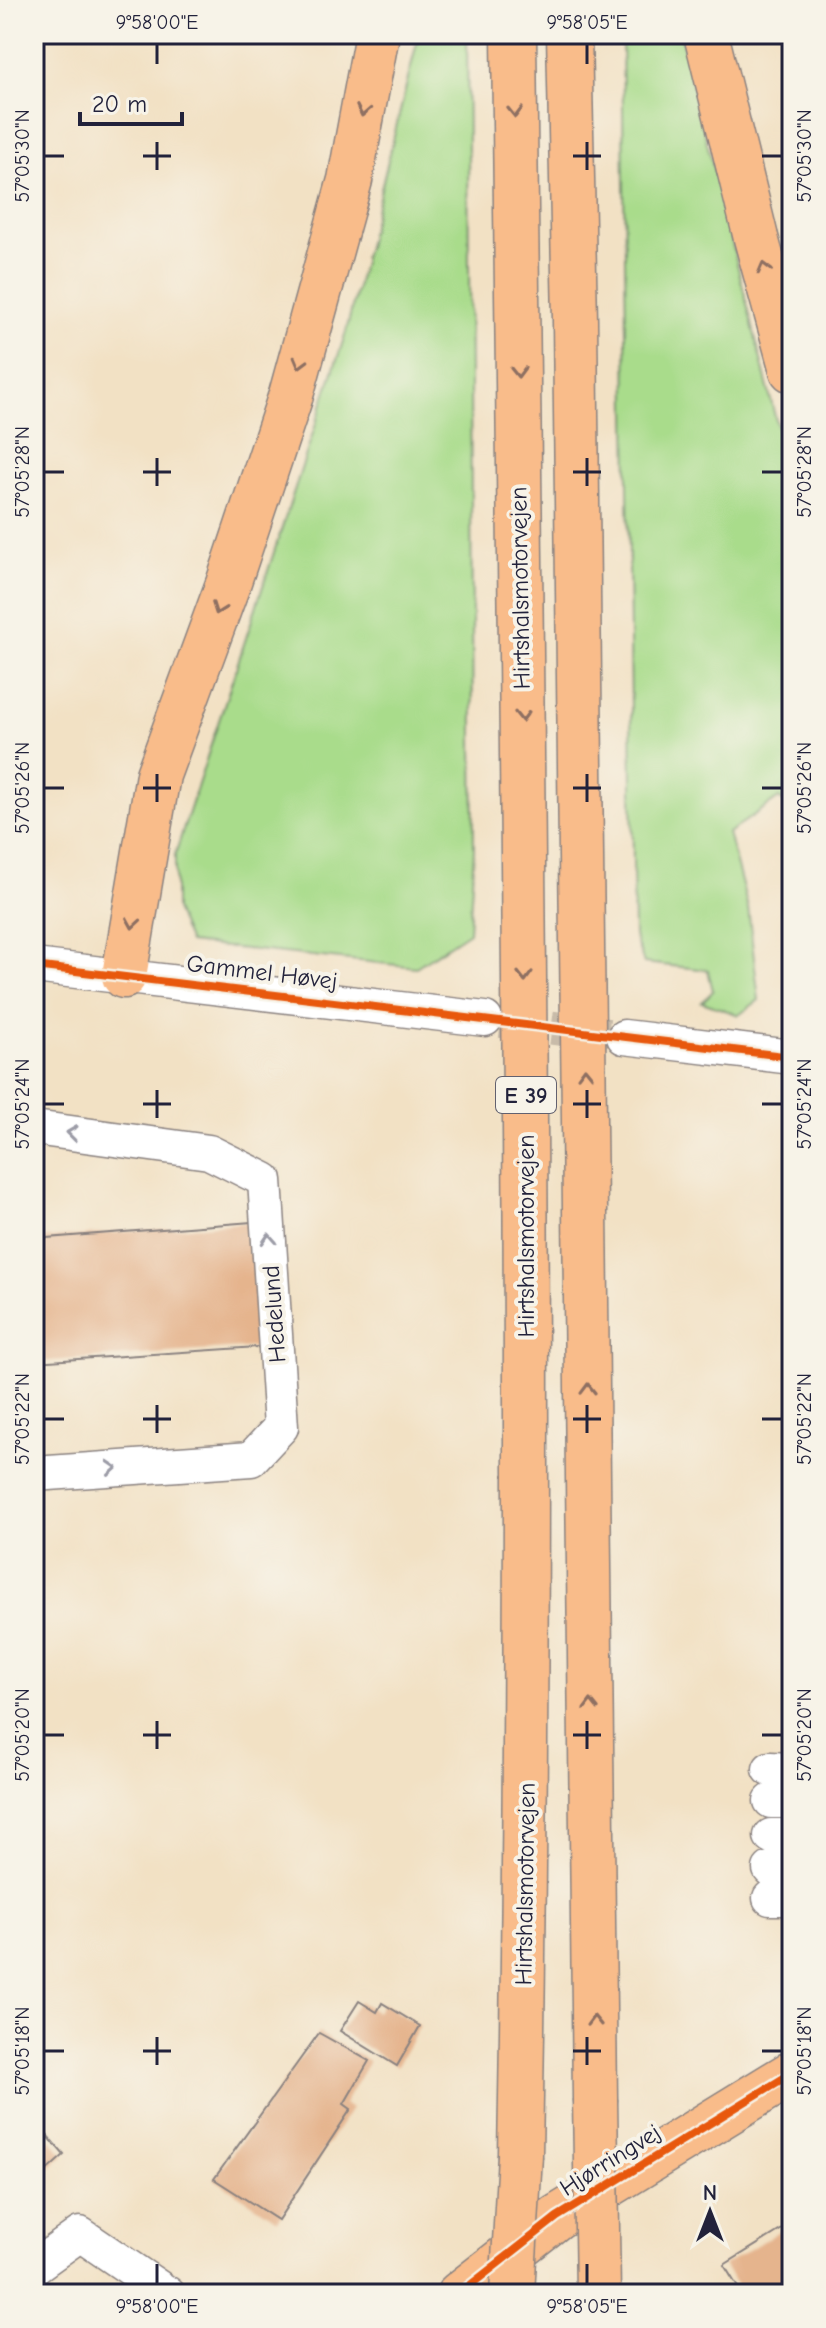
<svg xmlns="http://www.w3.org/2000/svg" width="826" height="2328" font-family="'Comic Neue',sans-serif">
  <style>
    .green { fill: #a9dc8b; stroke: #667f63; stroke-width: 2 }
    .building { fill: #e5b48d }
    .lines { fill: none; stroke-linecap: round; stroke-linejoin: round }
    .minor-tunnel { stroke: #c8bba9; stroke-width: 34; stroke-dasharray: 34 17; stroke-linecap: butt }
    .minor-casing { stroke: #8a8280; stroke-width: 37 }
    .major-casing { stroke: #8a8280; stroke-width: 47 }
    .highway-casing { stroke: #8a8280; stroke-width: 47 }
    .minor { stroke: #fff; stroke-width: 34 }
    .major { stroke: #f9bc8a; stroke-width: 44 }
    .highway { stroke: #f9bc8a; stroke-width: 44 }
    .highway-bridge-casing { stroke: #8a8280; stroke-width: 47; stroke-linecap: butt }
    .highway-bridge { stroke: #f9bc8a; stroke-width: 44 }
    .cycleway-casing { stroke: #f7f3e8; stroke-width: 13 }
    .cycleway { stroke: #e8590c; stroke-width: 8 }
    .oneway { stroke: #8e6f62 }
    .oneway2 { stroke: #9c9ca7 }
    .ticks { fill: none; stroke: #22223b; stroke-width: 3 }
    .labels { text-anchor: middle; stroke-width: 8; stroke-linejoin: round; paint-order: stroke }
    .shield { fill: #f7f3e8; stroke: #62616f; stroke-width: 2 }
    .shield-label { font-size: 22px; font-weight: bold; fill: #22223b }
    .street-label { font-size: 24px; fill: #22223b; stroke: #f7f3e8 }
    .neatline { fill: none; stroke: #22223b; stroke-width: 3 }
    .ticks-label { font-size: 20px; text-anchor: middle; fill: #22223b }
  </style>
  <rect width="100%" height="100%" fill="#f7f3e8"/>
  <filter id="ink" filterUnits="userSpaceOnUse"><feTurbulence type="fractalNoise" baseFrequency=".0125" numOctaves="2"/><feDisplacementMap in="SourceGraphic" scale="16" xChannelSelector="R" yChannelSelector="G"/><feConvolveMatrix kernelMatrix="1 2 1 2 8 2 1 2 1" color-interpolation-filters="sRGB"/></filter>
  <filter id="wash" filterUnits="userSpaceOnUse"><feTurbulence type="fractalNoise" baseFrequency=".006" numOctaves="4" result="noise"/><feDisplacementMap in="SourceGraphic" scale="32" xChannelSelector="R" yChannelSelector="G"/><feGaussianBlur stdDeviation="1.8" result="paint"/><feColorMatrix in="noise" values="0 0 0 0 0 0 0 0 0 0 0 0 0 0 0 0 0 1.4 0 .05"/><feComposite in="paint" operator="in"/></filter>
  <g filter="url(#wash)">
    <rect width="100%" height="100%" fill="#f2e1c4"/>
    <!-- green -->
    <path class="green" d="M419 34H467L474 849 469 932 416 967 189 943 175 910V855L346 332Z
      M622 34H680L792 485V808L779 798 728 833 748 908 759 1000 739 1015 702 1002 713 991 708 970 644 963 634 936Z"/>
    <g id="blocks">
      <!-- building -->
      <path class="building" d="M266 1221 273 1346 34 1362V1239Z
        M359 2001 377 2012 382 2003 420 2026 397 2066 340 2031Z
        M319 2033 369 2061 344 2104 351 2109 278 2220 214 2179Z
        M34 2120 64 2155 34 2182Z
        M792 2223V2294H742L724 2265Z"/>
    </g>
  </g>
  <g filter="url(#ink)">
    <use href="#blocks" fill-opacity="0" stroke="#8a8280" stroke-width="2"/>
    <g class="lines">
      <!-- minor-tunnel -->
      <path class="minor-tunnel" d="M501 1021 608 1035"/>
      <defs>
        <path id="minor" d="M34 966 485 1019
          M624 1037 792 1057
          M34 1128 209 1152 265 1180 281 1427 251 1459 34 1474
          M770 1769 792 1770
          M771 1801H792
          M771 1836H792
          M770 1869H792
          M770 1898H792
          M34 2267 80 2234 168 2294"/>
        <path id="major" d="M459 2294 557 2217 792 2073"/>
        <path id="highway" d="M514 34C522 741 533 1448 520 2155
          M569 34 575 321 595 2099
          M706 34 756 238 792 370
          M124 976 158 775 228 584 291 395 350 180 377 34"/>
      </defs>
      <!-- minor casing -->
      <use href="#minor" class="minor-casing"/>
      <!-- major casing -->
      <use href="#major" class="major-casing"/>
      <!-- highway casing -->
      <use href="#highway" class="highway-casing"/>
      <!-- minor -->
      <use href="#minor" class="minor"/>
      <!-- major -->
      <use href="#major" class="major"/>
      <!-- highway -->
      <use href="#highway" class="highway"/>
      <defs>
        <path id="highway-bridge" d="M595 2099 598 2294
          M512 2294 520 2155"/>
      </defs>
      <!-- highway-bridge casing -->
      <use href="#highway-bridge" class="highway-bridge-casing"/>
      <!-- highway-bridge -->
      <use href="#highway-bridge" class="highway-bridge"/>
      <defs>
        <path id="cycleway" d="M34 966 792 1057
          M459 2294 557 2217 792 2073"/>
      </defs>
      <!-- cycleway casing -->
      <use href="#cycleway" class="cycleway-casing"/>
      <!-- cycleway -->
      <use href="#cycleway" class="cycleway"/>
    </g>
    <!-- one-way arrows -->
    <defs><path id="oneway-chevron" d="M-2-3.5L2.5 0L-2 3.5" fill="none" stroke-width="1.6" stroke-linecap="round" stroke-linejoin="round" transform="scale(2)"/></defs>
    <g class="oneway">
      <use href="#oneway-chevron" transform="translate(363 111) rotate(101)"/>
      <use href="#oneway-chevron" transform="translate(515 112) rotate(89)"/>
      <use href="#oneway-chevron" transform="translate(764 268) rotate(-105)"/>
      <use href="#oneway-chevron" transform="translate(300 363) rotate(105)"/>
      <use href="#oneway-chevron" transform="translate(518 372) rotate(89)"/>
      <use href="#oneway-chevron" transform="translate(218 609) rotate(110)"/>
      <use href="#oneway-chevron" transform="translate(522 716) rotate(89)"/>
      <use href="#oneway-chevron" transform="translate(133 923) rotate(99)"/>
      <use href="#oneway-chevron" transform="translate(525 976) rotate(89)"/>
      <use href="#oneway-chevron" transform="translate(585 1073) rotate(-91)"/>
      <use href="#oneway-chevron" transform="translate(588 1389) rotate(-91)"/>
      <use href="#oneway-chevron" transform="translate(591 1705) rotate(-91)"/>
      <use href="#oneway-chevron" transform="translate(594 2021) rotate(-91)"/>
    </g>
    <g class="oneway2">
      <use href="#oneway-chevron" transform="translate(72 1133) rotate(-172)"/>
      <use href="#oneway-chevron" transform="translate(269 1239) rotate(-94)"/>
      <use href="#oneway-chevron" transform="translate(112 1468) rotate(-4)"/>
    </g>
  </g>
  <!-- ticks -->
  <path class="ticks" d="M157 44V64M587 44V64M157 142V170M587 142V170M44 156H64M143 156H171M573 156H601M762 156H782M157 458V486M587 458V486M44 472H64M143 472H171M573 472H601M762 472H782M157 774V802M587 774V802M44 788H64M143 788H171M573 788H601M762 788H782M157 1090V1118M587 1090V1118M44 1104H64M143 1104H171M573 1104H601M762 1104H782M157 1405V1433M587 1405V1433M44 1419H64M143 1419H171M573 1419H601M762 1419H782M157 1721V1749M587 1721V1749M44 1735H64M143 1735H171M573 1735H601M762 1735H782M157 2037V2065M587 2037V2065M44 2051H64M143 2051H171M573 2051H601M762 2051H782M157 2264V2284M587 2264V2284"/>
  <g class="labels">
    <!-- shield labels -->
    <rect class="shield" x="496" y="1077" width="60" height="36" rx="6"/>
    <g class="shield-label">
      <text x="526" y="1103">E 39</text>
    </g>
    <!-- street labels -->
    <g class="street-label">
      <text transform="translate(520 588) rotate(-91)" y="8">Hirtshalsmotorvejen</text>
      <text transform="translate(262 972) rotate(7)" y="8">Gammel Høvej</text>
      <text transform="translate(526 1236) rotate(-90)" y="8">Hirtshalsmotorvejen</text>
      <text transform="translate(274 1314) rotate(-94)" y="8">Hedelund</text>
      <text transform="translate(525 1884) rotate(-89)" y="8">Hirtshalsmotorvejen</text>
      <text transform="translate(610 2160) rotate(-32)" y="8">Hjørringvej</text>
    </g>
  </g>
  <!-- margin -->
  <rect width="826" height="2328" fill="none" stroke="#f7f3e8" stroke-width="88"/>
  <!-- north arrow -->
  <g transform="translate(710 2212)" stroke="#f7f3e8" stroke-width="6" paint-order="stroke">
  <path d="M0-6L14 30L0 20L-14 30Z" fill="#22223b"/>
  <text y="-12" font-size="22" font-weight="bold" text-anchor="middle" fill="#22223b">N</text>
  </g>
  <!-- scale -->
  <path d="M80 112v12h102v-12" fill="none" stroke="#22223b" stroke-width="4"/>
  <text x="92" y="112" font-size="24" fill="#22223b" stroke="#f7f3e8" stroke-width="6" paint-order="stroke">20 m</text>
  <rect x="44" y="44" width="738" height="2240" class="neatline"/>
  <g class="ticks-label">
    <text x="157" y="29">9°58'00"E</text>
    <text x="587" y="29">9°58'05"E</text>
    <text transform="translate(22 156) rotate(-90)" y="7">57°05'30"N</text>
    <text transform="translate(804 156) rotate(-90)" y="7">57°05'30"N</text>
    <text transform="translate(22 472) rotate(-90)" y="7">57°05'28"N</text>
    <text transform="translate(804 472) rotate(-90)" y="7">57°05'28"N</text>
    <text transform="translate(22 788) rotate(-90)" y="7">57°05'26"N</text>
    <text transform="translate(804 788) rotate(-90)" y="7">57°05'26"N</text>
    <text transform="translate(22 1104) rotate(-90)" y="7">57°05'24"N</text>
    <text transform="translate(804 1104) rotate(-90)" y="7">57°05'24"N</text>
    <text transform="translate(22 1419) rotate(-90)" y="7">57°05'22"N</text>
    <text transform="translate(804 1419) rotate(-90)" y="7">57°05'22"N</text>
    <text transform="translate(22 1735) rotate(-90)" y="7">57°05'20"N</text>
    <text transform="translate(804 1735) rotate(-90)" y="7">57°05'20"N</text>
    <text transform="translate(22 2051) rotate(-90)" y="7">57°05'18"N</text>
    <text transform="translate(804 2051) rotate(-90)" y="7">57°05'18"N</text>
    <text x="157" y="2313">9°58'00"E</text>
    <text x="587" y="2313">9°58'05"E</text>
  </g>
</svg>
